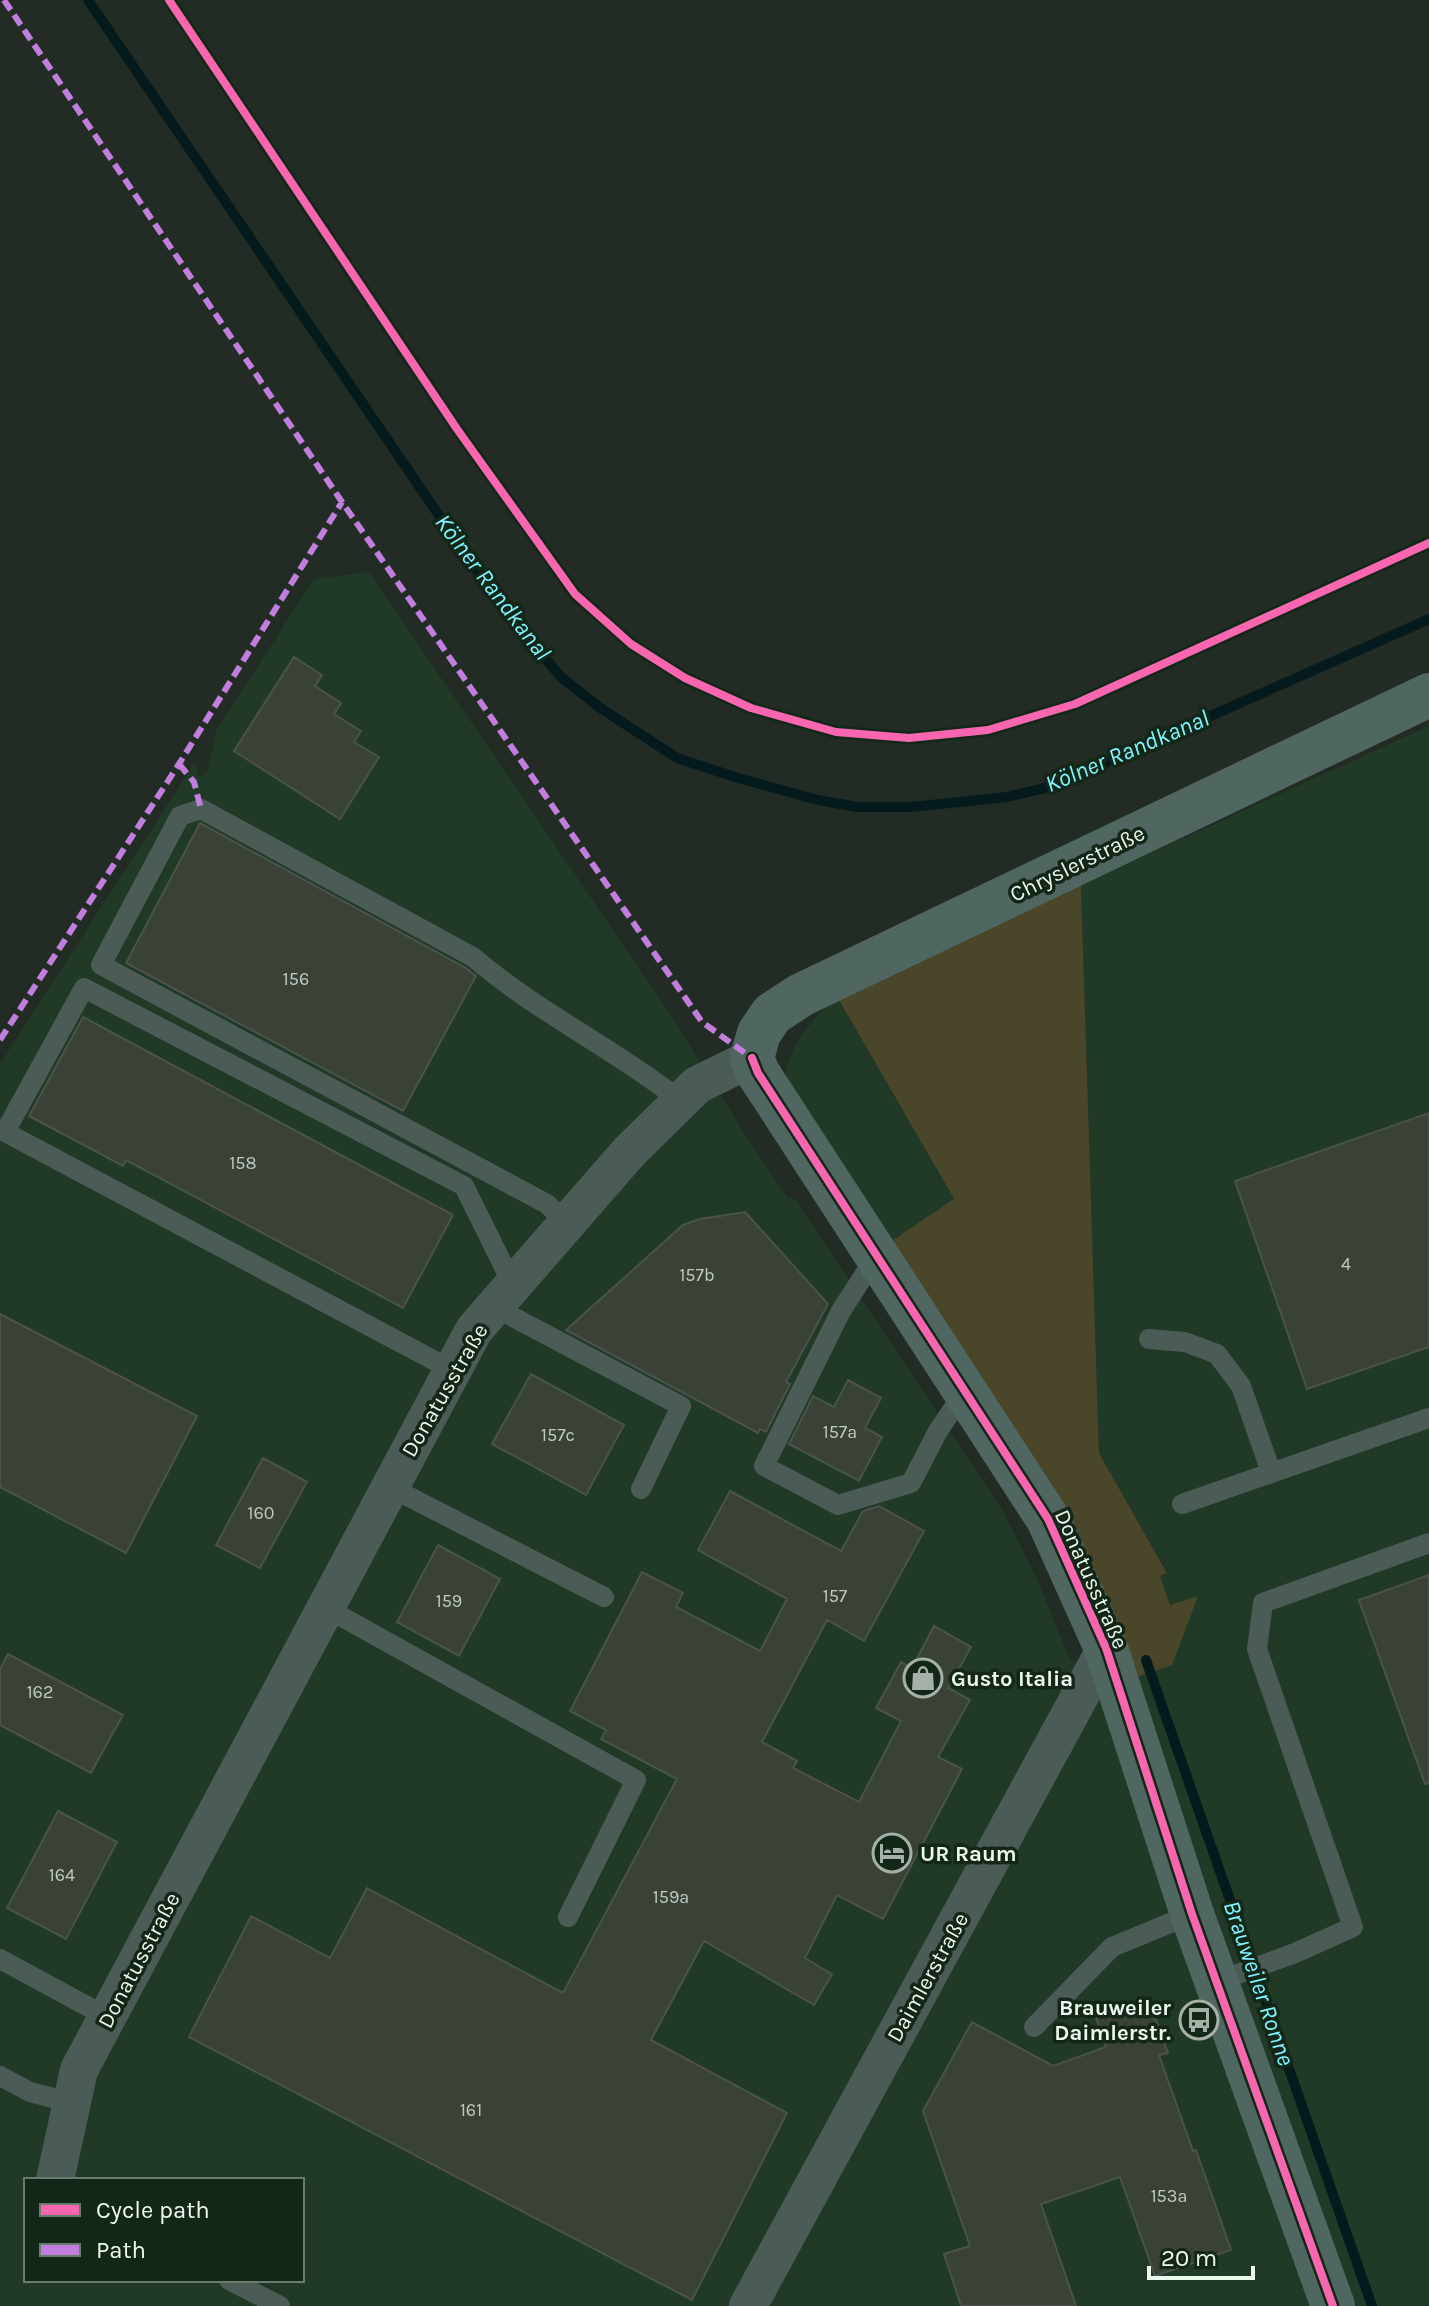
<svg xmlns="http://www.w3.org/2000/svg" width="1429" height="2306" font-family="Karla,sans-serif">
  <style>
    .built { fill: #213a27; fill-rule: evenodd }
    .green { fill: #494629 }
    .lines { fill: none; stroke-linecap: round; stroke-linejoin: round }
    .stream { stroke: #051a1c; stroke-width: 10 }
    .building { fill: #3a4238; stroke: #4a524a; stroke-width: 2 }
    .lane { stroke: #4b5c57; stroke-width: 20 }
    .street { stroke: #4b5c57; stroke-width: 38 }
    .secondary { stroke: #506660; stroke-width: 44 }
    .quiet { stroke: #c07fdc; stroke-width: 6; stroke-dasharray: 12 6; stroke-linecap: butt }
    .cycleway-casing { stroke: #132719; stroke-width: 13 }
    .cycleway { stroke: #f766af; stroke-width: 8 }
    .labels { text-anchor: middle; stroke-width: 7; stroke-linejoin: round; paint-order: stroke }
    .number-label { font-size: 18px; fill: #bfcac0 }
    .street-label { font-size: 22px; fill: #ebf8ed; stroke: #132719 }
    .poi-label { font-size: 22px; font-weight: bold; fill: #ebf8ed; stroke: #132719; text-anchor: start }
    .water-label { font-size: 24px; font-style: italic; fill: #7ff3fe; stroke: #132719 }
  </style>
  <rect width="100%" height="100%" fill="#222c24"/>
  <!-- built -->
  <path class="built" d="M369 572 670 1014 753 1147 788 1198 795 1199 1003 1511 1037 1579 1070 1660 1134 1678 1198 1597 1170 1605 1160 1576 1167 1572 1099 1453 1081 885 1429 726V2306H0V1064L195 762 199 777 208 771 216 731 314 579ZM26 2180H302V2280H26Z
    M839 1000 954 1200 887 1244 786 1078 788 1062 798 1040 820 1012Z"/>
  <!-- green -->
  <path class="green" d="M1081 885 1099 1453 1167 1573 1160 1576 1170 1605 1198 1596 1172 1665 1134 1678 887 1244 954 1199 839 1000Z"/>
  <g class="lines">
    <!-- stream -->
    <path class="stream" d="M88 0 500 605 561 677 599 707 677 758 738 778 818 800 858 807H911L1007 797 1053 786 1429 619
      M1146 1660 1372 2306"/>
  </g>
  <!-- building -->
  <path class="building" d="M294 657 322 675 315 686 341 703 334 714 361 731 354 742 379 757 340 819 234 751Z
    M200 823 466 968 476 976 403 1111 126 963Z
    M83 1017 453 1215 403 1308 126 1160 123 1166 29 1116Z
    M1429 1113V1347L1307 1389 1235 1181Z
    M745 1212 828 1304 786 1382 790 1384 766 1432 760 1429 758 1433 566 1330 683 1225 700 1219Z
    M0 1314 197 1416 126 1553 0 1487Z
    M531 1374 624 1425 586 1495 492 1444Z
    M848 1380 881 1398 865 1428 882 1437 859 1481 789 1444 813 1396 834 1407Z
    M263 1458 307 1482 260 1568 216 1545Z
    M730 1491 841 1551 863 1511 879 1506 924 1531 864 1641 827 1620 762 1742 797 1761 793 1768 859 1802 901 1721 876 1708 901 1662 912 1668 934 1626 971 1647 948 1688 970 1700 938 1757 962 1769 883 1919 837 1895 805 1958 832 1974 814 2005 704 1941 651 2040 787 2113 692 2300 189 2037 251 1916 330 1958 367 1888 563 1993 677 1779 601 1739 606 1730 570 1711 642 1572 683 1593 676 1607 760 1651 787 1599 698 1550Z
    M438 1545 500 1579 459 1656 397 1622Z
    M1429 1575V1783L1425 1784 1359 1600Z
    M8 1654 123 1715 91 1773 0 1725V1669Z
    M58 1811 117 1842 66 1939 7 1908Z
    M1149 2000 1168 2053 1159 2055 1193 2151 1196 2150 1231 2250 1155 2276 1120 2177 1041 2204 1076 2306H961L944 2254 970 2246 923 2111 972 2022 1053 2066 1106 2047 1096 2018Z"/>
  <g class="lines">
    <!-- lane -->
    <path class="lane" d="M567 1223 547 1204 101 965 180 816 201 809 473 957C537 1012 615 1049 681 1101
      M877 1255 841 1311 764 1466 838 1505 911 1483 938 1431 965 1391
      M494 1307 681 1406 641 1489
      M1149 1339 1185 1342 1217 1354 1241 1386 1271 1472
      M452 1370 5 1132 84 988 464 1186 513 1285
      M390 1487 604 1597
      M1182 1504 1429 1418
      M326 1608 636 1780 568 1917
      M0 1959 107 2017
      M1216 1982 1295 1953 1353 1927 1257 1649 1263 1603 1429 1543
      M1034 2027 1112 1947 1192 1914
      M0 2076 30 2092 72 2103
      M229 2280 280 2306"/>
    <!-- street -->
    <path class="street" d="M55 2180 79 2070 474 1330 629 1152 697 1085 752 1058
      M748 2306 1106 1648"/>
    <!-- secondary -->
    <path class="secondary" d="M1333 2306 1192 1914 1106 1648 1048 1519 758 1073 752 1058 759 1033 772 1014 801 995 1429 695"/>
    <!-- quiet -->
    <path class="quiet" d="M4 0 342 502 702 1022 752 1058
      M179 764 194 782 201 809
      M0 1040 179 764 342 502"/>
    <defs>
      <path id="cycleway" d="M169 0 457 429 575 594 631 644 685 678 751 708 836 732 909 738 988 730 1075 704 1429 543
        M752 1058 758 1073 1048 1519 1106 1648 1192 1914 1333 2306"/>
    </defs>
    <!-- cycleway casing -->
    <use href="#cycleway" class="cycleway-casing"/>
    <!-- cycleway -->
    <use href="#cycleway" class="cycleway"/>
  </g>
  <!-- icons -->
  <defs>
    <symbol id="shop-ring" viewBox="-11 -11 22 22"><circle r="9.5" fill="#132719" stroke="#a5b1a7" stroke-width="1.5"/><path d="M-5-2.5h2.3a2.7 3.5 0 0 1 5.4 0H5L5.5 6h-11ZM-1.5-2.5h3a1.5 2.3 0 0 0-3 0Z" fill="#a5b1a7"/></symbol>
    <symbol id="hotel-ring" viewBox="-11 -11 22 22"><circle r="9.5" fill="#132719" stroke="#a5b1a7" stroke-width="1.5"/><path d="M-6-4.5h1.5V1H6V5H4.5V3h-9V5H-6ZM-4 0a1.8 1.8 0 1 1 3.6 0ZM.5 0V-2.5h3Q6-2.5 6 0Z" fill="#a5b1a7"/></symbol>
    <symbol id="bus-ring" viewBox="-11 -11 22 22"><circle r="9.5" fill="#132719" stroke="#a5b1a7" stroke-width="1.5"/><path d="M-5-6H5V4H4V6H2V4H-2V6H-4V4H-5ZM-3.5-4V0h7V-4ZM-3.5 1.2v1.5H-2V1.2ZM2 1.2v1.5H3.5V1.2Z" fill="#a5b1a7"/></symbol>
  </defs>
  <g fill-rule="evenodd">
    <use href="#shop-ring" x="901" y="1656" width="44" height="44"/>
    <use href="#hotel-ring" x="870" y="1831" width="44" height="44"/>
    <use href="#bus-ring" x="1177" y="1998" width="44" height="44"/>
  </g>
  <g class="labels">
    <!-- number labels -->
    <g class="number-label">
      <text x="296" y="985">156</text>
      <text x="243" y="1169">158</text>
      <text x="1346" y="1270">4</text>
      <text x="697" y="1281">157b</text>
      <text x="840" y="1438">157a</text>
      <text x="558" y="1441">157c</text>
      <text x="261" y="1519">160</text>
      <text x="835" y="1602">157</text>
      <text x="449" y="1607">159</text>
      <text x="40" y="1698">162</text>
      <text x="62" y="1881">164</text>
      <text x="671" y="1903">159a</text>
      <text x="471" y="2116">161</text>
      <text x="1169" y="2202">153a</text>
    </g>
    <!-- street labels -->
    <g class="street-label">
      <text transform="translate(1077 863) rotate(-26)" y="8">Chryslerstraße</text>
      <text transform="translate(444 1390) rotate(-60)" y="8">Donatusstraße</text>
      <text transform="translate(1092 1579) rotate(66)" y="8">Donatusstraße</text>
      <text transform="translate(138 1960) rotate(-62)" y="8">Donatusstraße</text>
      <text transform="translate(927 1977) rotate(-61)" y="8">Daimlerstraße</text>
    </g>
    <!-- poi labels -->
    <g class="poi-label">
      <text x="951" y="1686">Gusto Italia</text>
      <text x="920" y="1861">UR Raum</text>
      <text x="1171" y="2015" text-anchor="end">Brauweiler<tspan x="1171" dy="25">Daimlerstr.</tspan></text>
    </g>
    <!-- water labels -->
    <g class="water-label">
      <text transform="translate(493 587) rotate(53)" y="8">Kölner Randkanal</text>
      <text transform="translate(1127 751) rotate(-23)" y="8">Kölner Randkanal</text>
      <text transform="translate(1259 1983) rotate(71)" y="8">Brauweiler Ronne</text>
    </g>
  </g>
  <!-- legend -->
  <rect x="24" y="2178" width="280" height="104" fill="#132719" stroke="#697b6e" stroke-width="2"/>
  <rect x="40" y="2204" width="40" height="12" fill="#f766af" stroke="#697b6e" stroke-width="2"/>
  <text x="96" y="2218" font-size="24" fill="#ebf8ed">Cycle path</text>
  <rect x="40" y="2244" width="40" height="12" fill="#c07fdc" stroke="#697b6e" stroke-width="2"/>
  <text x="96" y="2258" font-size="24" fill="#ebf8ed">Path</text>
  <!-- scale -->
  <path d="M1149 2266v12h104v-12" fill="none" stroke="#ebf8ed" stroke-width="4"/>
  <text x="1161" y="2266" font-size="24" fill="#ebf8ed" stroke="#132719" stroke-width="6" paint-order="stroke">20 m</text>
</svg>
